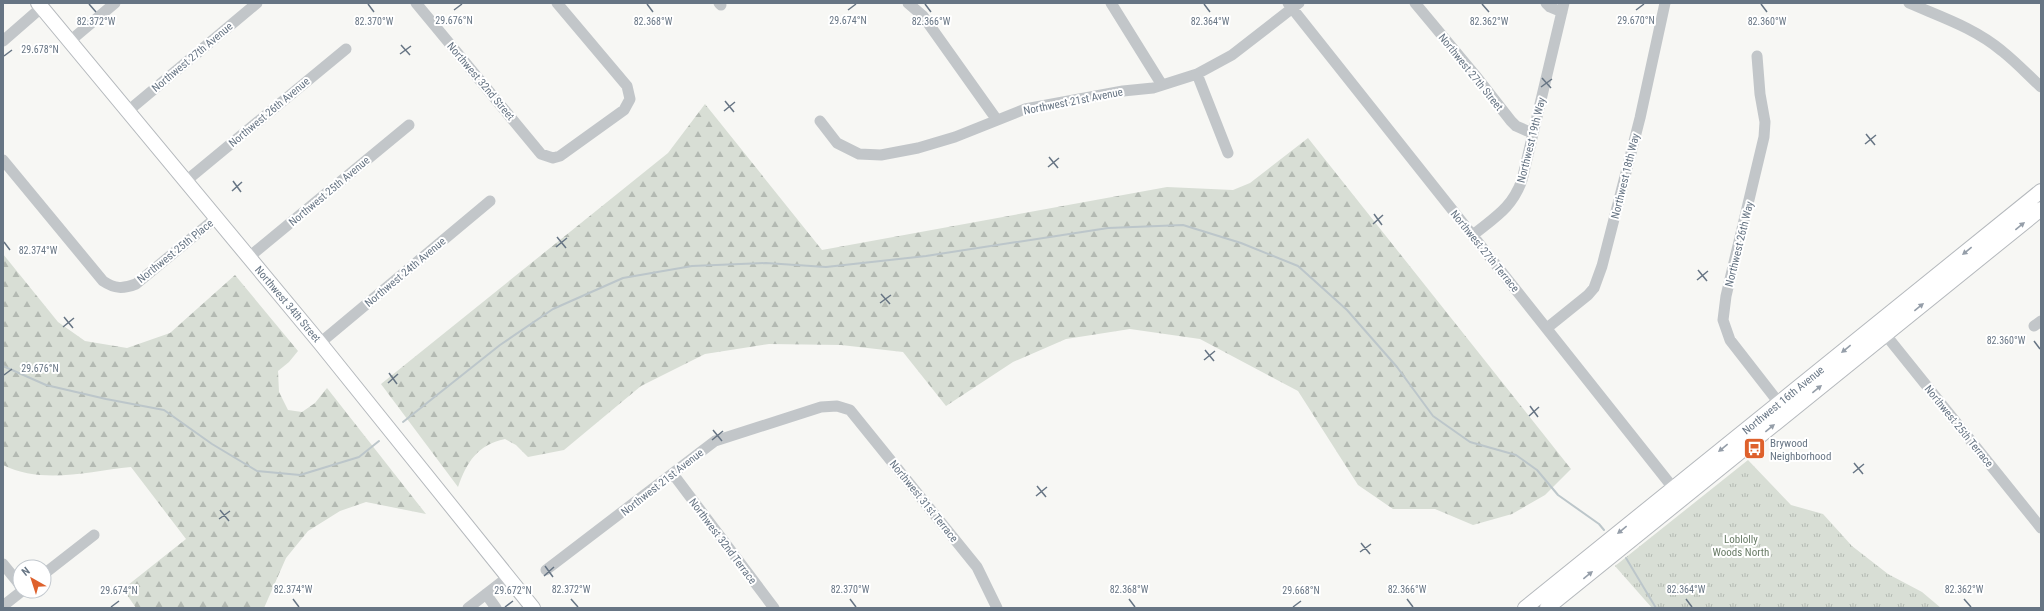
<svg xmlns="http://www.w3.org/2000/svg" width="2044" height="611" font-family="'Roboto Condensed',sans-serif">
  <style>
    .grass { fill: url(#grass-tufts) }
    .forest { fill: url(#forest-firs) }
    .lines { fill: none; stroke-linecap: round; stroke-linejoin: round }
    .stream { stroke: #bcc6ca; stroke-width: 2 }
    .major-casing { stroke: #b5b9bd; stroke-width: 16 }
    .minor { stroke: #c2c6c9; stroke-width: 11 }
    .major { stroke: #fff; stroke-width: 14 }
    .oneway { fill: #959ea9 }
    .ticks { fill: none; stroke: #677584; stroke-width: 1.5 }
    .labels { text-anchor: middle; stroke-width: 4; stroke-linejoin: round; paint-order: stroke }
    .street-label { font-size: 11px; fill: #677584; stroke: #fff }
    .poi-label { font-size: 11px; fill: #677584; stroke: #fff; text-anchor: start }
    .park-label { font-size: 11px; fill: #687b65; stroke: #fff }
    .ticks-label { font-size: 10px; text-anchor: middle; fill: #677584; stroke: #fff; stroke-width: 4; stroke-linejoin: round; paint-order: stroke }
  </style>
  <defs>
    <pattern id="grass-tufts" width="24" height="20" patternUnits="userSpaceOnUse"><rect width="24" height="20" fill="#d8ded5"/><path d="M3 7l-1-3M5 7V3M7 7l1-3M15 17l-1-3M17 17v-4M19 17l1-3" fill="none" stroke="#b3b9b2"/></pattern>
    <pattern id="forest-firs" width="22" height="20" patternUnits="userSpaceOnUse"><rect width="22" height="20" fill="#d8ded5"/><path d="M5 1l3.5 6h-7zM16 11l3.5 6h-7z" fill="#b3b9b2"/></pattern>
  </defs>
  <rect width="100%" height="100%" fill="#f7f7f4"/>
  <!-- grass -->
  <path class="grass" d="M1748 460 1791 505 1823 514 1852 546 1888 574 1922 592 1941 608H1652L1615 566Z"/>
  <!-- forest -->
  <path class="forest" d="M705 104 822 250 1167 187 1233 190 1250 183 1308 138 1571 469 1545 495 1512 514 1473 525 1435 509H1393L1358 485 1298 391 1200 339 1130 329 1066 339 1013 362 946 406 903 352 841 345 769 344 705 354 641 386 564 450 528 457 516 445 505 439C477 445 467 462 458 487L381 384 668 153Z
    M3 254 58 322 85 341 127 348 170 333 235 275 298 351 289 362 278 371 279 392 288 410 302 412 315 403 327 388 426 514 366 502 340 511 308 531 286 558 264 608H136L123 589 186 539 131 467C89 471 43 485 3 465Z"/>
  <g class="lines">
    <!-- stream -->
    <path class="stream" d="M3 366 46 385 106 399 164 410 212 444 257 471 300 475 359 457 379 441
      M403 422 500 345 553 309 623 278 692 266 766 263 826 267 926 256 1108 228 1183 225 1241 243 1298 266 1347 310 1397 367 1433 416 1470 442 1516 455 1537 470 1558 495 1599 524 1604 530
      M1626 558 1656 608"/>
    <defs>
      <path id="major" d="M38 3 320 343 533 608
        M1525 608 2041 191
        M1547 608 2041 209"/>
    </defs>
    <!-- major casing -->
    <use href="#major" class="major-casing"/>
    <!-- minor -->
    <path class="minor" d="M416 3 541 154 553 158 560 156 624 110 630 99 627 86 557 3
      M719 3 721 5
      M908 3 923 16 997 120
      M1111 3 1162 85
      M1288 3 1678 494
      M1415 3 1475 75 1511 121 1516 126 1532 133
      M1546 3 1550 7 1562 12
      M1909 3C1941 17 1975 28 2002 51 2016 62 2028 75 2041 87
      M3 41 42 7
      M70 41 115 3
      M1757 56 1760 94 1765 122 1764 137 1726 296 1723 320 1730 340 1783 408
      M1197 74 1228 153
      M128 111 257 3
      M820 121 837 143 859 154 881 155 918 148 955 137 1025 109 1123 91 1153 88 1197 74 1232 55 1299 3
      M3 160 103 281C115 289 123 289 136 284L216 218
      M192 176 346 49
      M1473 235C1495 217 1512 208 1522 180L1564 3
      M249 257 409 125
      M2034 326 2041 321
      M1547 328 1588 295 1594 288 1602 266 1640 118 1665 3
      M1881 329 2041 528
      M320 343 490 201
      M673 474 774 608
      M3 564 20 585
      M546 570 715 441 821 407 837 406 850 410 977 567 997 608
      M44 574 94 535
      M486 594 496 608
      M3 606 22 591
      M468 608 508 577"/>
    <!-- major -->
    <use href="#major" class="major"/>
  </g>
  <!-- one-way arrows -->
  <defs><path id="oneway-solid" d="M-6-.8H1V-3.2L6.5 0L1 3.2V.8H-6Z"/></defs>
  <g class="oneway">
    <use href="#oneway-solid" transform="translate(2020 226) rotate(-39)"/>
    <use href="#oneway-solid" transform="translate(1967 251) rotate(141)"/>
    <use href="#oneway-solid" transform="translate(1919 307) rotate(-39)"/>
    <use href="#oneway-solid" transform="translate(1846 349) rotate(141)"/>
    <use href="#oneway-solid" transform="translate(1817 389) rotate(-39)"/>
    <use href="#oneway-solid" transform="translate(1770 428) rotate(-39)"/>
    <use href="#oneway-solid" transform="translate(1723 448) rotate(141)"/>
    <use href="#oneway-solid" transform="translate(1622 530) rotate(141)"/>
    <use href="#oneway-solid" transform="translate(1588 575) rotate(-39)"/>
  </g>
  <!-- ticks -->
  <path class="ticks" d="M89 4 96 12M368 4 374 12M647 4 653 12M925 4 931 12M1204 4 1210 12M1482 4 1489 12M1761 4 1767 12M454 10 462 4M848 10 856 4M1636 10 1644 4M401 45 410 55M400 54 411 46M4 56 12 50M1542 78 1551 88M1541 87 1552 79M725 101 734 112M724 111 735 102M1866 134 1875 145M1865 144 1876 135M1049 157 1058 168M1048 167 1059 158M233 181 241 192M232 191 242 182M1374 214 1382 225M1373 224 1383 215M557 237 566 248M4 242 10 250M556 247 567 238M1698 270 1707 281M1697 280 1708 271M881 294 890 304M880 303 891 295M64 317 73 328M63 327 74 318M2034 341 2040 349M1205 350 1214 361M1204 360 1215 351M389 373 397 384M4 375 12 369M388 383 398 374M1530 406 1538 417M1529 416 1539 407M713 430 722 441M712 440 723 431M1854 463 1863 474M1853 473 1864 464M1037 486 1046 497M1036 496 1047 487M220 510 229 521M219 519 230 511M1361 543 1370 554M1360 552 1371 544M545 566 553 577M544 576 554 567M293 599 299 607M571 599 578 607M850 599 856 607M1129 599 1135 607M1407 599 1413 607M1686 599 1692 607M1964 599 1971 607M111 607 119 601M505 607 513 601M1293 607 1301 601"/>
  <!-- icons -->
  <defs>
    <symbol id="bus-square" viewBox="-11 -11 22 22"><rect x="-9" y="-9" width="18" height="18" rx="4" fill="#de612c" stroke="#fff"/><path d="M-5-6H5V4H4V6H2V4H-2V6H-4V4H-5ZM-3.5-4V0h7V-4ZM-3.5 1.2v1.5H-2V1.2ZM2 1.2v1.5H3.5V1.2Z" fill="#fff"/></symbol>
  </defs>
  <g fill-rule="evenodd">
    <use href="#bus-square" x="1742" y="436" width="25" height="25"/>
  </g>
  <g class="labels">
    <!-- street labels -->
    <g class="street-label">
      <text transform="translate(192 57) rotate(-40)" y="4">Northwest 27th Avenue</text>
      <text transform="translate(1471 72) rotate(51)" y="4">Northwest 27th Street</text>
      <text transform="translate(481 81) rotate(50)" y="4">Northwest 32nd Street</text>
      <text transform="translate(1073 101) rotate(-11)" y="4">Northwest 21st Avenue</text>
      <text transform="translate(269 112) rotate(-40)" y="4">Northwest 26th Avenue</text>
      <text transform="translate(1531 140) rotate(-76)" y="4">Northwest 19th Way</text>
      <text transform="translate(1625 176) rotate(-76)" y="4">Northwest 18th Way</text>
      <text transform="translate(329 191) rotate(-40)" y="4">Northwest 25th Avenue</text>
      <text transform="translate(1739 244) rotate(-76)" y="4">Northwest 26th Way</text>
      <text transform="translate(175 251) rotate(-39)" y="4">Northwest 25th Place</text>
      <text transform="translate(1485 251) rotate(51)" y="4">Northwest 27th Terrace</text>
      <text transform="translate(405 272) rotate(-40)" y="4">Northwest 24th Avenue</text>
      <text transform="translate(288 304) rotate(50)" y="4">Northwest 34th Street</text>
      <text transform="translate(1783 400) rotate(-39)" y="4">Northwest 16th Avenue</text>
      <text transform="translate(1959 426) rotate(51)" y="4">Northwest 25th Terrace</text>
      <text transform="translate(662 482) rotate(-38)" y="4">Northwest 21st Avenue</text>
      <text transform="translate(924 501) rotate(51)" y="4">Northwest 31st Terrace</text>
      <text transform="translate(723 541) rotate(53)" y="4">Northwest 32nd Terrace</text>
    </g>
    <!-- poi labels -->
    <g class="poi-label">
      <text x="1770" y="447">Brywood<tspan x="1770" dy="13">Neighborhood</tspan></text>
    </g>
    <!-- park labels -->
    <g class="park-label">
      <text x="1741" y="543">Loblolly<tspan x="1741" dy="13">Woods North</tspan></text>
    </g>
  </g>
  <g class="ticks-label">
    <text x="454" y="24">29.676°N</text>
    <text x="848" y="24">29.674°N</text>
    <text x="1636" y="24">29.670°N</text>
    <text x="1210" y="25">82.364°W</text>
    <text x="1767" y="25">82.360°W</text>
    <text x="96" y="25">82.372°W</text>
    <text x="374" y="25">82.370°W</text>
    <text x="653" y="25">82.368°W</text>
    <text x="931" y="25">82.366°W</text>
    <text x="1489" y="25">82.362°W</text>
    <text x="40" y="53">29.678°N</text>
    <text x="38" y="254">82.374°W</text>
    <text x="2006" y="344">82.360°W</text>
    <text x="40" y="372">29.676°N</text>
    <text x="293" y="593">82.374°W</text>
    <text x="571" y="593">82.372°W</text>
    <text x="850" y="593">82.370°W</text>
    <text x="1129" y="593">82.368°W</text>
    <text x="1407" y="593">82.366°W</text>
    <text x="1686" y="593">82.364°W</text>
    <text x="1964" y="593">82.362°W</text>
    <text x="119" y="594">29.674°N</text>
    <text x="513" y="594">29.672°N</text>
    <text x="1301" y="594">29.668°N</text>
  </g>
  <!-- border -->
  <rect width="2044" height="611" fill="none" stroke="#677584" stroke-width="8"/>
  <!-- north arrow -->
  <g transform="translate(32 579) rotate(321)"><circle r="19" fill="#ffffff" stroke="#c2c8ce"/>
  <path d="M0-3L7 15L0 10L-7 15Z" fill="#de612c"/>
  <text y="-6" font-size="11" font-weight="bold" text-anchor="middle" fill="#677584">N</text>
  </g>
</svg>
